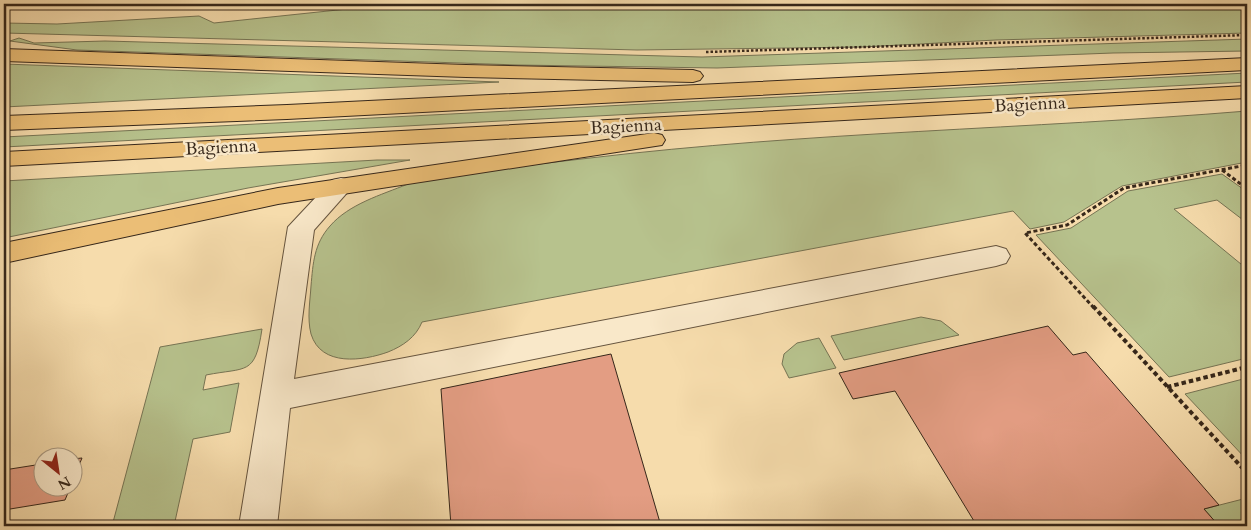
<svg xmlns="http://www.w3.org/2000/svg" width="1251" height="530" font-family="Cardo,serif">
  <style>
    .green { fill: #b7c28d; stroke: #767454 }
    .building { fill: #e39d83; stroke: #36271a }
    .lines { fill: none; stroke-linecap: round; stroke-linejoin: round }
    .minor-casing { stroke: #66543e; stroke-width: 2 }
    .major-casing { stroke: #36271a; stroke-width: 2 }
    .path-far2 { stroke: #36271a; stroke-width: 2.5; stroke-dasharray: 2.5 2; stroke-linecap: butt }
    .path-far1 { stroke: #36271a; stroke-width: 3; stroke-dasharray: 4 2.5; stroke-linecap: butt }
    .path { stroke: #36271a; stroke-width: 4; stroke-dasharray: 4.5 3; stroke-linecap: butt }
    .minor { fill: #f9e8c9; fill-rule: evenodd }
    .major { fill: #ebbe76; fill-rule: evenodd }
    .labels { text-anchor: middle; stroke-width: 5; stroke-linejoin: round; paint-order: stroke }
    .street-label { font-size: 18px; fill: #36271a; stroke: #f9e8c9 }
  </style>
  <rect width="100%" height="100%" fill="#f6dcac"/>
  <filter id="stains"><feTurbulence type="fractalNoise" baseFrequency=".004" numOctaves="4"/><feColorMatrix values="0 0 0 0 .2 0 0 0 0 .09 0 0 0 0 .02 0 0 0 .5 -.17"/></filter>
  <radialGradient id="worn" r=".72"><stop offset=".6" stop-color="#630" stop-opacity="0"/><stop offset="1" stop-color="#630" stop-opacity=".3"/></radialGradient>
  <!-- green -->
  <path class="green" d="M346 4H1247V33L996 40 862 47 637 50 4 33V23L57 24 199 16 214 23 347 9Z
    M19 38 34 43 105 41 702 57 1247 39V51L1113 53 717 68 518 65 77 50 10 41Z
    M4 64 499 82 4 107Z
    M1247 73V82L4 147V137Z
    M1247 111V162L1122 186 1064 222 1030 229 1013 211 422 322C416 337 403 346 388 352 363 361 321 367 311 334 307 318 310 302 311 286 313 263 314 244 330 226 349 204 381 195 408 184 424 178 443 178 460 175 503 168 547 163 590 158 808 132 1028 129 1247 111Z
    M377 160H410L248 188 4 238V181Z
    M1222 174 1243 189 1247 188V223L1217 200 1174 209 1247 269V358L1169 377 1036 235 1071 228 1128 191Z
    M921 317 941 321 959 335 844 360 831 336Z
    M262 329C255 376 247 367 206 375L203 390 239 383 230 432 193 439 174 526H112L160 347Z
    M819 338 836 368 789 378 782 364 784 354 797 343Z
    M1247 378V460L1185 394Z
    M1247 498V526H1219L1204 509Z"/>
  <!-- building -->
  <path class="building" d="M1048 326 1073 355 1086 352 1219 505 1204 509 1219 526H977L895 391 853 399 839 373Z
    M611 354 661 526H451L441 389Z
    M82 458 72 482V459Z
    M42 464V488H70L65 500 4 510V470Z"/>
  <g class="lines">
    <defs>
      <path id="minor" d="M341 178 350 180 353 186 314 230 294 379 996 246 1006 249 1010 256 1006 263 996 266 290 408 277 526H239L288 227 332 180Z"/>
      <path id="major" d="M4 49 466 65 693 70 700 72 703 76 700 80 693 82 466 77 4 61Z
        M1247 58V70L287 119 4 130V116L287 105Z
        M1247 86V98L4 166V152Z
        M654 133 662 135 665 140 662 145 278 204 4 263V243L278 188Z"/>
    </defs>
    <!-- minor casing -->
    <use href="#minor" class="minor-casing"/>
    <!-- major casing -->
    <use href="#major" class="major-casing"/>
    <!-- path-far2 -->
    <path class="path-far2" d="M706 52 1247 35"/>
    <!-- path-far1 -->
    <path class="path-far1" d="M1222 170 1246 188
      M1094 308 1025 233 1067 225 1124 188 1247 165"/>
    <!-- path -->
    <path class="path" d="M1093 306 1247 473
      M1167 387 1247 367"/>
    <!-- minor -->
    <use href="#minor" class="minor"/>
    <!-- major -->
    <use href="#major" class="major"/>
  </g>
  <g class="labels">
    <!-- street labels -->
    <g class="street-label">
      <text transform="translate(1030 104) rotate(-3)" y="6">Bagienna</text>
      <text transform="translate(626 126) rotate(-3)" y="6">Bagienna</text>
      <text transform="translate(221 147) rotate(-3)" y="6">Bagienna</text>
    </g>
  </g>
  <!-- margin -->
  <rect width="1251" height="530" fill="none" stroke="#f6dcac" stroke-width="20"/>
  <rect x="5" y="5" width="1241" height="520" fill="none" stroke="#36271a" stroke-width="2.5"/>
  <rect x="10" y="10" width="1231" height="510" fill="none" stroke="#36271a"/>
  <!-- north arrow -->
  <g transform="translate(58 472) rotate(150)"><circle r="24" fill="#f9e8c9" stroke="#ab9b83"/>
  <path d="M0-4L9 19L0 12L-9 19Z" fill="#8f2418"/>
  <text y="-8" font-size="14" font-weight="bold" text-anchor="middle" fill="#36271a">N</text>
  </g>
  <rect width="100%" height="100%" filter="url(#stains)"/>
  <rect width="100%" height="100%" fill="url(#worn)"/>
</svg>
